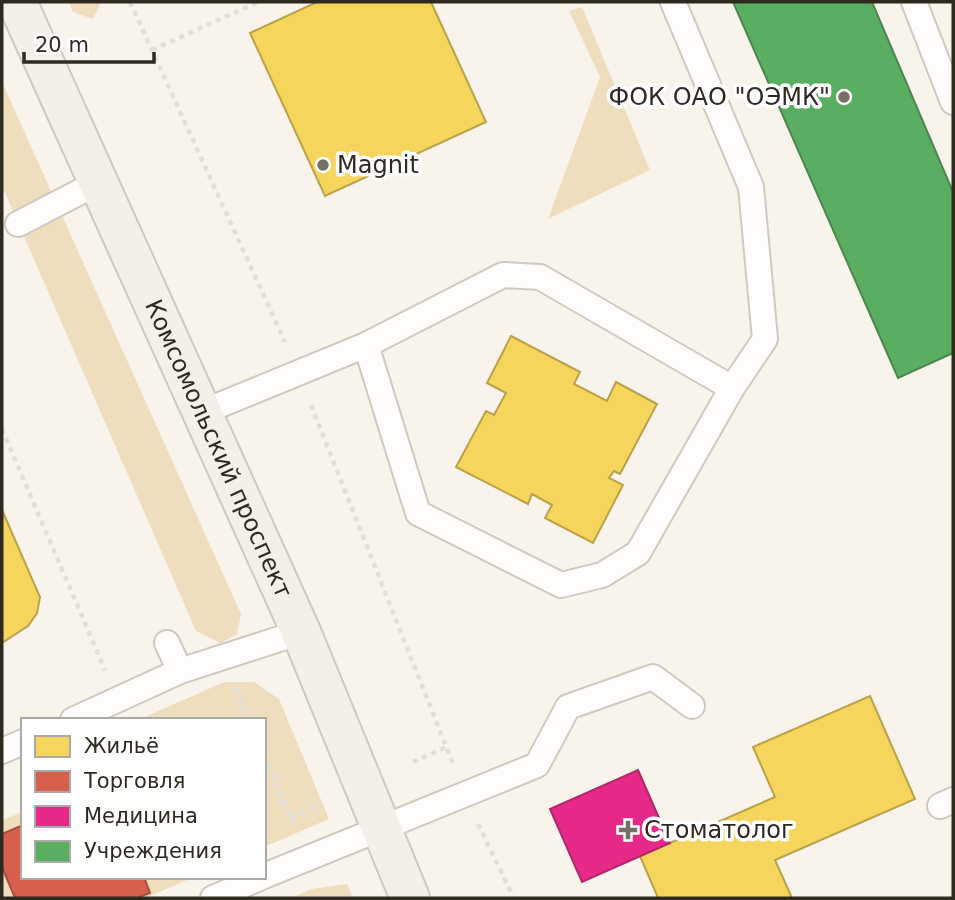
<svg xmlns="http://www.w3.org/2000/svg" width="955" height="900" font-family="'DejaVu Sans',sans-serif">
  <style>
    .green { fill: #efdebe }
    .homes { fill: #f6d55c; stroke: #baa24a; stroke-width: 2 }
    .shops { fill: #d6604d; stroke: #a45040; stroke-width: 2 }
    .health { fill: #e7298a; stroke: #b0296a; stroke-width: 2 }
    .public { fill: #5aae61; stroke: #4d864e; stroke-width: 2 }
    .lines { fill: none; stroke-linecap: round; stroke-linejoin: round }
    .lane-casing { stroke: #cecac2; stroke-width: 28 }
    .secondary-casing { stroke: #cecac2; stroke-width: 42 }
    .path { stroke: #e0dfdd; stroke-width: 4.5; stroke-dasharray: 5 5; stroke-linecap: butt }
    .lane { stroke: #fefdfc; stroke-width: 24 }
    .secondary { stroke: #f3f0e9; stroke-width: 38 }
    .poi-dot { fill: #757167; stroke: #fff; stroke-width: 2.5 }
    .labels { text-anchor: middle; stroke-width: 7; stroke-linejoin: round; paint-order: stroke }
    .poi-label { font-size: 24px; fill: #2f2a20; stroke: #fff; text-anchor: start }
    .street-label { font-size: 24px; fill: #2f2a20; stroke: #fff }
  </style>
  <rect width="100%" height="100%" fill="#f8f4ec"/>
  <!-- green -->
  <path class="green" d="M69 2H101L93 19 73 12Z
    M582 7 650 170 548 219 600 77 569 11Z
    M2 82 241 614 237 634 221 643 196 631 2 186Z
    M224 682H254L279 699 329 819 264 847V720H138Z
    M23 812V877H194L145 898H2V820Z
    M347 884 353 898H292L311 889Z"/>
  <!-- homes -->
  <path class="homes" d="M317 2H431L486 122 325 196 250 33Z
    M511 336 580 372 574 384 607 401 616 382 657 404 620 474 614 471 609 478 623 485 593 543 545 518 552 505 532 494 528 504 456 467 486 411 494 415 506 393 487 383Z
    M2 510 40 597 37 613 28 626 2 643Z
    M870 696 915 799 775 860 792 898H658L640 856 775 797 753 747Z"/>
  <!-- shops -->
  <path class="shops" d="M23 825V877H144L150 893 137 898H15L2 867V834Z"/>
  <!-- health -->
  <path class="health" d="M638 770 670 843 582 882 550 809Z"/>
  <!-- public -->
  <path class="public" d="M733 2H872L953 192V353L898 378Z"/>
  <g class="lines">
    <defs>
      <path id="lane" d="M914 2 953 102
        M18 224 99 182
        M366 345 418 513 561 585 602 575 638 553 732 388 765 339 751 187 673 2
        M203 412 366 345 503 275 540 277 732 388
        M167 643 180 671
        M73 720 180 671 301 632
        M2 751 23 742
        M940 806 953 800
        M264 876 537 765 568 707 653 677 692 706
        M213 898 262 877"/>
      <g id="secondary">
        <path id="s1" d="M17 2 301 632 410 898"/>
      </g>
    </defs>
    <!-- lane casing -->
    <use href="#lane" class="lane-casing"/>
    <!-- secondary casing -->
    <use href="#secondary" class="secondary-casing"/>
    <!-- path -->
    <path class="path" d="M130 2 285 342
      M152 50 258 2
      M311 405 453 764
      M2 429 105 670
      M236 688 249 720
      M264 755 295 826
      M413 762 446 747
      M290 817 321 803
      M478 824 514 898"/>
    <!-- lane -->
    <use href="#lane" class="lane"/>
    <!-- secondary -->
    <use href="#secondary" class="secondary"/>
  </g>
  <!-- markers -->
  <g class="poi-dot">
    <circle cx="844" cy="97" r="7"/>
    <circle cx="323" cy="165" r="7"/>
    <path d="M624.5 819.5h7v7h7v7h-7v7h-7v-7h-7v-7h7z"/>
  </g>
  <g class="labels">
    <!-- poi labels -->
    <g class="poi-label">
      <text x="830" y="105" text-anchor="end">ФОК ОАО "ОЭМК"</text>
      <text x="337" y="173">Magnit</text>
      <text x="644" y="838">Стоматолог</text>
    </g>
    <!-- street labels -->
    <g class="street-label">
      <text dy="8" stroke="none"><textPath href="#s1" startOffset="490">Комсомольский проспект</textPath></text>
    </g>
  </g>
  <!-- border -->
  <rect width="955" height="900" fill="none" stroke="#2f2a20" stroke-width="7"/>
  <!-- legend -->
  <rect x="21" y="718" width="245" height="161" fill="#ffffff" stroke="#acaaa6" stroke-width="2"/>
  <rect x="35" y="736" width="35" height="21" fill="#f6d55c" stroke="#acaaa6" stroke-width="2"/>
  <text x="84" y="753" font-size="21" fill="#2f2a20">Жильё</text>
  <rect x="35" y="771" width="35" height="21" fill="#d6604d" stroke="#acaaa6" stroke-width="2"/>
  <text x="84" y="788" font-size="21" fill="#2f2a20">Торговля</text>
  <rect x="35" y="806" width="35" height="21" fill="#e7298a" stroke="#acaaa6" stroke-width="2"/>
  <text x="84" y="823" font-size="21" fill="#2f2a20">Медицина</text>
  <rect x="35" y="841" width="35" height="21" fill="#5aae61" stroke="#acaaa6" stroke-width="2"/>
  <text x="84" y="858" font-size="21" fill="#2f2a20">Учреждения</text>
  <!-- scale -->
  <path d="M24 52v10h130v-10" fill="none" stroke="#2f2a20" stroke-width="3.5"/>
  <text x="35" y="52" font-size="21" fill="#2f2a20" stroke="#ffffff" stroke-width="5" paint-order="stroke">20 m</text>
</svg>
